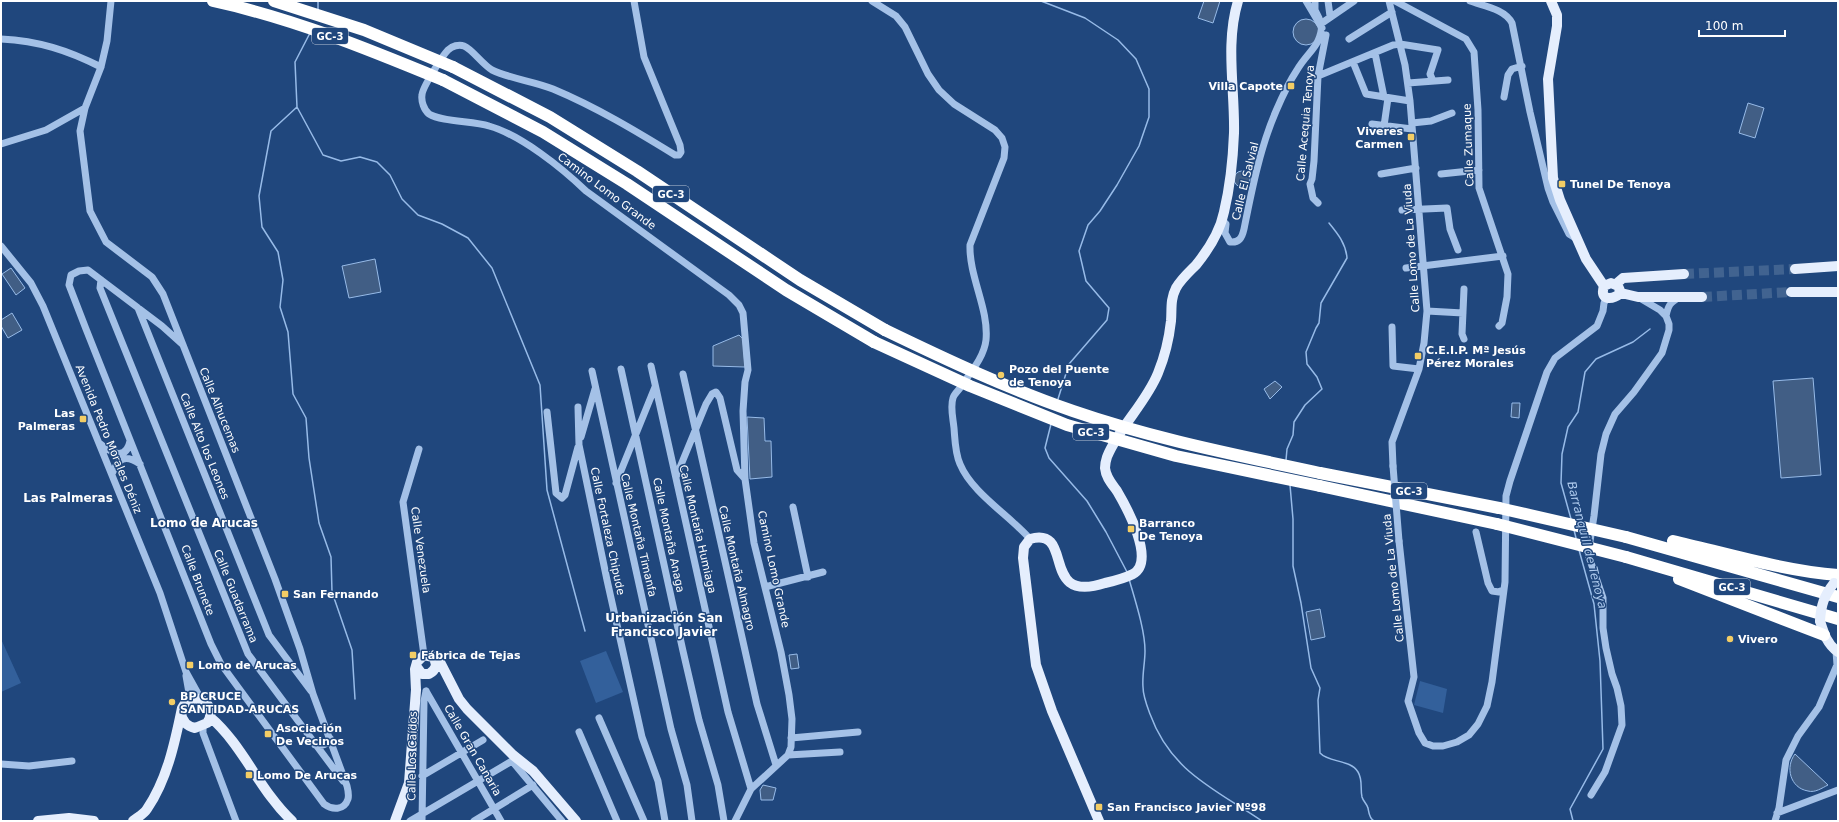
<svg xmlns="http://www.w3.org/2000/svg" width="1839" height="822" font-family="'DejaVu Sans',sans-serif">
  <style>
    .green { fill: #33609b }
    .water { fill: #415e85; stroke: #97bbe8 }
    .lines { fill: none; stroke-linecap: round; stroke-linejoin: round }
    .stream { stroke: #97bbe8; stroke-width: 1.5 }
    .major-tunnel { stroke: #416390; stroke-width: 10; stroke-dasharray: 10 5; stroke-linecap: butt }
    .minor { stroke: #a4c1e7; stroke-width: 7 }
    .major { stroke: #e5eefd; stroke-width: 10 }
    .highway { stroke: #fff; stroke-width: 12 }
    .minor-bridge { stroke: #a4c1e7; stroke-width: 7 }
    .major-bridge { stroke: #e5eefd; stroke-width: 10 }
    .highway-bridge { stroke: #fff; stroke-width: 12 }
    .poi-dot { fill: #f3cd65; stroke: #20477d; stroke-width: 1.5 }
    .labels { text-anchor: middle; stroke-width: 3; stroke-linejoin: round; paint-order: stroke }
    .shield { fill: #20477d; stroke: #bcc8d8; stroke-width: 1 }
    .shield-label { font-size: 10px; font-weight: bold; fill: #fff }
    .poi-label { font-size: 11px; font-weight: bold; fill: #fff; stroke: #20477d; text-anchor: start }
    .street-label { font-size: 11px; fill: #fff; stroke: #20477d }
    .neighbourhood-label { font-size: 12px; font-weight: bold; fill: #fff; stroke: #20477d }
    .water-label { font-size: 12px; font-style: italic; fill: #afcbee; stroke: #20477d }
  </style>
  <rect width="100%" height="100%" fill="#20477d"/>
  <!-- green -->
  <path class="green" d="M1 639 21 683 1 692Z
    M606 651 623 692 596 703 580 661Z
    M1420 681 1447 689 1443 713 1414 705Z"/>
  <!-- water -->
  <path class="water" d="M1204 1H1220L1213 23 1198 18Z
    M1293 32a13 13 0 1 1 26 0a13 13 0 1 1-26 0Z
    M1748 103 1764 108 1755 138 1739 133Z
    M1234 179a8 8 0 1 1 16 0a8 8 0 1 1-16 0Z
    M375 259 381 292 349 298 342 266Z
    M11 268 25 288 16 295 2 274Z
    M12 313 22 330 8 338 1 326V320Z
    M739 335 743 339 745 367 713 366V346Z
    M1813 378 1821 475 1781 478 1773 381Z
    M1275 381 1282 387 1270 399 1264 389Z
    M1512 403H1520L1519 418 1511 417Z
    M747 417 764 418 765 441H771L772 477 750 479Z
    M1320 609 1325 637 1311 640 1306 612Z
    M797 654 799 668 791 669 789 655Z
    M1795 754 1828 785C1822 788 1815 793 1808 791 1790 788 1785 767 1795 754Z
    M763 785 776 788 773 800H761L760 790Z"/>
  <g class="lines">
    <!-- stream -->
    <path class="stream" d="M1041 1 1085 18 1118 40 1136 59 1149 89V117L1139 146 1117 185 1100 211 1088 225 1079 251 1086 281 1109 308 1107 320 1069 364 1058 399
      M318 11V1
      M310 33 295 62 297 107 323 155 341 161 360 157 377 162 390 175 402 199 418 215 442 224 468 238 492 268 540 385 547 490 585 631
      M297 107 271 131 259 196 262 227 278 252 283 280 280 307 288 332 293 394 306 418 309 458 319 523 331 557 332 592 352 650 355 699
      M1051 424 1045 448 1049 458 1087 501 1106 532 1127 572
      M1286 460 1287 449 1293 435 1294 422 1305 405 1322 389 1317 377 1307 364 1306 352 1316 328 1319 323 1321 303 1347 258C1346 244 1338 234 1329 223
      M1290 485 1293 519V566L1301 603 1311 668 1320 688 1318 700 1320 753C1329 763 1350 759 1358 772 1363 780 1360 788 1362 797 1363 801 1367 804 1368 808 1369 813 1369 818 1374 821
      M1571 519 1561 483 1562 454 1568 427 1578 412 1585 372 1596 359 1633 342 1650 329
      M1574 530 1576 538
      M1129 579C1135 600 1145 630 1145 651 1145 663 1142 675 1143 687 1143 696 1147 706 1150 714 1171 772 1215 789 1262 821
      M1573 821 1570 809 1603 749 1600 661 1594 604 1579 550"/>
    <!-- major-tunnel -->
    <path class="major-tunnel" d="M1684 274 1795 269
      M1702 297 1791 292"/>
    <!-- minor -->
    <path class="minor" d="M111 1 107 41 101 67 85 108 80 131 90 211 106 242 152 277 163 294 275 579 300 649 313 694 347 786C348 790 349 795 348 799 344 811 332 810 324 804L221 664 211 644 86 329 69 285 71 275 79 271 88 270 162 326 182 344
      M634 1 644 57 680 145 681 152 679 155H675C636 131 596 107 553 89 533 81 511 79 492 70 482 64 472 49 464 46 459 44 452 46 448 50 443 55 422 88 422 95 421 101 424 110 429 114 442 122 473 121 489 126 521 135 562 168 586 191L729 295 739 305 743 313 748 370 745 382 743 411 745 479 754 543 781 652 789 695 792 719 791 747 788 755 751 789 735 821
      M872 1 896 16 905 27 928 74 939 90 954 104 995 130 1002 138 1005 147 1004 158 970 245C969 277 989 309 986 340 984 358 969 374 960 388 958 391 954 394 953 398 950 407 953 418 954 428 955 440 955 453 960 464 972 493 1009 515 1030 539
      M1306 1 1322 28
      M1315 1V10L1319 18
      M1328 1 1330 16
      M1389 1 1405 65 1410 101 1427 311 1424 343 1419 369 1392 442 1393 466
      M1395 1 1466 39 1474 52 1478 110 1479 188 1508 274 1507 297 1502 323 1499 326
      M1470 1C1484 6 1505 9 1512 23L1530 112 1548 188 1553 202 1569 234 1577 239
      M1 39C39 41 67 50 101 67
      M1349 39 1392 12
      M1375 53 1384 97
      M1353 62 1366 94 1410 101
      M1318 76 1393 45 1400 44 1438 50 1430 74 1433 81
      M1408 83 1448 80
      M1504 97 1508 75 1512 69 1522 66
      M1412 123 1431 121 1452 113
      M1372 124 1412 129
      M1384 126 1388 98
      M1 144 46 130 85 108
      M1381 174 1416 168
      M1441 174 1479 170
      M1318 203 1313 198 1310 184 1312 179 1314 161 1318 76 1326 35
      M1402 210 1447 208 1450 229 1458 250
      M1222 220 1226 224 1225 233 1230 242C1239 243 1242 238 1244 229 1252 189 1260 148 1276 111 1282 97 1289 82 1297 70 1309 50 1321 47 1322 23L1354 1
      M1 246 31 283 43 306 160 593 186 672 201 699
      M1406 268 1503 256
      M101 280 100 288 248 654 343 781
      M1638 297 1660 310 1666 316C1668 306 1670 302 1680 297
      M138 308 269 635 311 691
      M1427 311 1463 313
      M1392 327 1393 366 1419 369
      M1464 339 1462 334 1464 289
      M651 366 728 712 751 789
      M621 369 683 651 699 720 718 785 724 821
      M592 371 671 729 687 785 692 821
      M683 374 757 704 776 765
      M578 407 579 445 607 580 642 737 658 781 665 821
      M547 412 556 493 562 498 565 495 578 447
      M581 437 595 389
      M99 443C110 452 126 462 130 441
      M419 449 403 502 424 655
      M112 474C118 458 125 454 140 464
      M676 477 706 404 712 394 716 392 720 398 737 470 745 479
      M616 483 655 387
      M793 507 808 577
      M1476 532 1488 583 1492 591 1499 592 1503 590
      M1399 541 1414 677 1408 701 1419 733 1425 743 1433 746H1443L1457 742 1469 735 1478 724 1487 706 1492 682 1505 582 1506 496 1510 481 1547 372 1555 358 1597 326 1603 311 1604 303 1607 298
      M765 587 823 572
      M426 691 501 821
      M183 705 189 693 186 676
      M599 718 644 821
      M203 726V733L236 821
      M579 732 617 821
      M791 738 858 732
      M315 745C324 746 326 745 330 738
      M788 755 840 752
      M1 764 29 766 72 761
      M422 776 483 740
      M1591 795 1605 772 1622 725 1621 706 1617 688 1612 674 1606 648 1603 628V598L1588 554 1594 516 1601 454 1606 434 1615 414 1634 392 1662 353 1669 330V324L1666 316
      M1777 813 1838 790
      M410 821 512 761 562 821
      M422 821 424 701 426 691
      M474 821 533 785
      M1775 821 1779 808 1786 760 1798 736 1819 707 1837 665 1836 651"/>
    <!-- major -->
    <path class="major" d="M1551 1 1557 15V26L1548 79 1553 178 1560 200 1586 259 1604 286
      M1795 269 1838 266
      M1611 283 1618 286 1621 293C1612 300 1599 301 1604 286Z
      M1616 284 1623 278 1684 274
      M1791 292H1838
      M1621 293 1638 297H1702
      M1820 621C1824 634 1827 644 1838 652
      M435 660 440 662 459 699 467 709 513 755 533 771 576 821
      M210 717C243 745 259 790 292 821
      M38 821 69 818 94 821
      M133 821C138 817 144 814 147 809 167 780 175 742 182 708 193 687 220 705 207 723L195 728C186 726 182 721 181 713
      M395 821 409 783 416 690 415 669 417 662 424 655 433 657C438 664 436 670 429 674H422L416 666
      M1099 821 1052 711 1036 665 1023 558 1024 547 1030 539C1076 526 1038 605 1105 583 1114 581 1125 578 1133 574 1156 561 1127 508 1117 491 1112 484 1106 478 1105 468 1105 465 1106 460 1107 457 1119 427 1146 403 1158 373 1165 356 1169 339 1171 321 1172 309 1170 300 1176 288 1181 279 1189 272 1196 265 1209 249 1220 232 1224 212 1230 187 1233 159 1234 133 1235 89 1225 44 1238 1"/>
    <!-- highway -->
    <path class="highway" d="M453 67 550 117 637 171 800 280 885 330
      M443 80 543 132 627 184 786 290 874 342
      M1320 473 1499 508
      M1320 486 1497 524
      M1626 537 1838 597
      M1673 541C1725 553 1785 571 1838 575
      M1626 557 1838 619
      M1679 579 1824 635"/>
    <!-- minor-bridge -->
    <path class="minor-bridge" d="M1393 466 1399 541"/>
    <!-- major-bridge -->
    <path class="major-bridge" d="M1820 621C1821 605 1824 596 1834 583"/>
    <!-- highway-bridge -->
    <path class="highway-bridge" d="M213 1C292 18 368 49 443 80
      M274 1 364 30 453 67
      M885 330C947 360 1009 389 1073 411 1154 439 1237 455 1320 473
      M874 342 970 386 1067 425 1176 456 1320 486
      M1499 508 1626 537
      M1497 524 1626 557"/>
  </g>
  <!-- markers -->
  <g class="poi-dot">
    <rect x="1287" y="82" width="8" height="8" rx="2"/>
    <rect x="1407" y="133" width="8" height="8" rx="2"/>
    <rect x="1558" y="180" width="8" height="8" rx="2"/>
    <rect x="1414" y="352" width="8" height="8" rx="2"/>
    <circle cx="1001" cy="375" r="4"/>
    <rect x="79" y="415" width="8" height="8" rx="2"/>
    <rect x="1127" y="525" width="8" height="8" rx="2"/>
    <rect x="281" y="590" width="8" height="8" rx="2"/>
    <circle cx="1730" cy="639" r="4"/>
    <rect x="409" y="651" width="8" height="8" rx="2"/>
    <rect x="186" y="661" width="8" height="8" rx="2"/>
    <circle cx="172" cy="702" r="4"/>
    <rect x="264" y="730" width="8" height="8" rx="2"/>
    <rect x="245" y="771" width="8" height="8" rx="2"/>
    <rect x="1095" y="803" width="8" height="8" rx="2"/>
  </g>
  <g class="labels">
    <!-- shield labels -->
    <g class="shield">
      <rect x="312" y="28" width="36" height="16" rx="3"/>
      <rect x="653" y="186" width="36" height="16" rx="3"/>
      <rect x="1073" y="424" width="36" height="16" rx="3"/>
      <rect x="1391" y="483" width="36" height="16" rx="3"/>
      <rect x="1714" y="579" width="36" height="16" rx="3"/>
    </g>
    <g class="shield-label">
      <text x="330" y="40">GC-3</text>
      <text x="671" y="198">GC-3</text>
      <text x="1091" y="436">GC-3</text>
      <text x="1409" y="495">GC-3</text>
      <text x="1732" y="591">GC-3</text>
    </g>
    <!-- poi labels -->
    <g class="poi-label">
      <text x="1283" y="90" text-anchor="end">Villa Capote</text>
      <text x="1403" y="135" text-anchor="end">Viveres<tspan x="1403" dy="13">Carmen</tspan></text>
      <text x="1570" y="188">Tunel De Tenoya</text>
      <text x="1426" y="354">C.E.I.P. Mª Jesús<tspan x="1426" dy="13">Pérez Morales</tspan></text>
      <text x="1009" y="373">Pozo del Puente<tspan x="1009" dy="13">de Tenoya</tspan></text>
      <text x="75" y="417" text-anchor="end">Las<tspan x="75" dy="13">Palmeras</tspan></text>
      <text x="1139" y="527">Barranco<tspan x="1139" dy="13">De Tenoya</tspan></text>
      <text x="293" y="598">San Fernando</text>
      <text x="1738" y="643">Vivero</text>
      <text x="421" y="659">Fábrica de Tejas</text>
      <text x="198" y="669">Lomo de Arucas</text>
      <text x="180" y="700">BP CRUCE<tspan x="180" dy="13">SANTIDAD-ARUCAS</tspan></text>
      <text x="276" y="732">Asociación<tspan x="276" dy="13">De Vecinos</tspan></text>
      <text x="257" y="779">Lomo De Arucas</text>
      <text x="1107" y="811">San Francisco Javier Nº98</text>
    </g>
    <!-- street labels -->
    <g class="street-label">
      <text transform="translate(1305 123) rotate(-85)" y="4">Calle Acequia Tenoya</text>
      <text transform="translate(1468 145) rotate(-92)" y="4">Calle Zumaque</text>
      <text transform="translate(1245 181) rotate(-76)" y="4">Calle El Salvial</text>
      <text transform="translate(607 191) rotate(37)" y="4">Camino Lomo Grande</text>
      <text transform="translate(1411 248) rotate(-94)" y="4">Calle Lomo de La Viuda</text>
      <text transform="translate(220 410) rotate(68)" y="4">Calle Alhucemas</text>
      <text transform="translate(109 439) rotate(68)" y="4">Avenida Pedro Morales Déniz</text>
      <text transform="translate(205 446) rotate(68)" y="4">Calle Alto los Leones</text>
      <text transform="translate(698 529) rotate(77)" y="4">Calle Montaña Humiaga</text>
      <text transform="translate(608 531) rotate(78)" y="4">Calle Fortaleza Chipude</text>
      <text transform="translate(639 535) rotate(77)" y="4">Calle Montaña Timanfa</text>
      <text transform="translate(669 535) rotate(78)" y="4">Calle Montaña Anaga</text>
      <text transform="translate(421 550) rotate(82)" y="4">Calle Venezuela</text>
      <text transform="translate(737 568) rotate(77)" y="4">Calle Montaña Almagro</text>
      <text transform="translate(774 569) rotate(78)" y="4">Camino Lomo Grande</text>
      <text transform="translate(1393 578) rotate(-96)" y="4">Calle Lomo de La Viuda</text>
      <text transform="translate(198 580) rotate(69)" y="4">Calle Brunete</text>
      <text transform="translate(236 596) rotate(68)" y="4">Calle Guadarrama</text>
      <text transform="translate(473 750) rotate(60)" y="4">Calle Gran Canaria</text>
      <text transform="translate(412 756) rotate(-89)" y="4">Calle Los Caídos</text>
    </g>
    <!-- neighbourhood labels -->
    <g class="neighbourhood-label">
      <text x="68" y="502">Las Palmeras</text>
      <text x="204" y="527">Lomo de Arucas</text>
      <text x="664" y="622">Urbanización San<tspan x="664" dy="14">Francisco Javier</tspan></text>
    </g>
    <!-- water labels -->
    <g class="water-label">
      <text transform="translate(1587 545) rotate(76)" y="4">Barranquill de Tenoya</text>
    </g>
  </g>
  <!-- border -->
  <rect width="1839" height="822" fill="none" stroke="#ffffff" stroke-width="4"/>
  <!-- scale -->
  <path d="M1699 30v6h86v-6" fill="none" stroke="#ffffff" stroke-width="2"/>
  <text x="1705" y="30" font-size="12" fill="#ffffff" stroke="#20477d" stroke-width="3" paint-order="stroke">100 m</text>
</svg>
